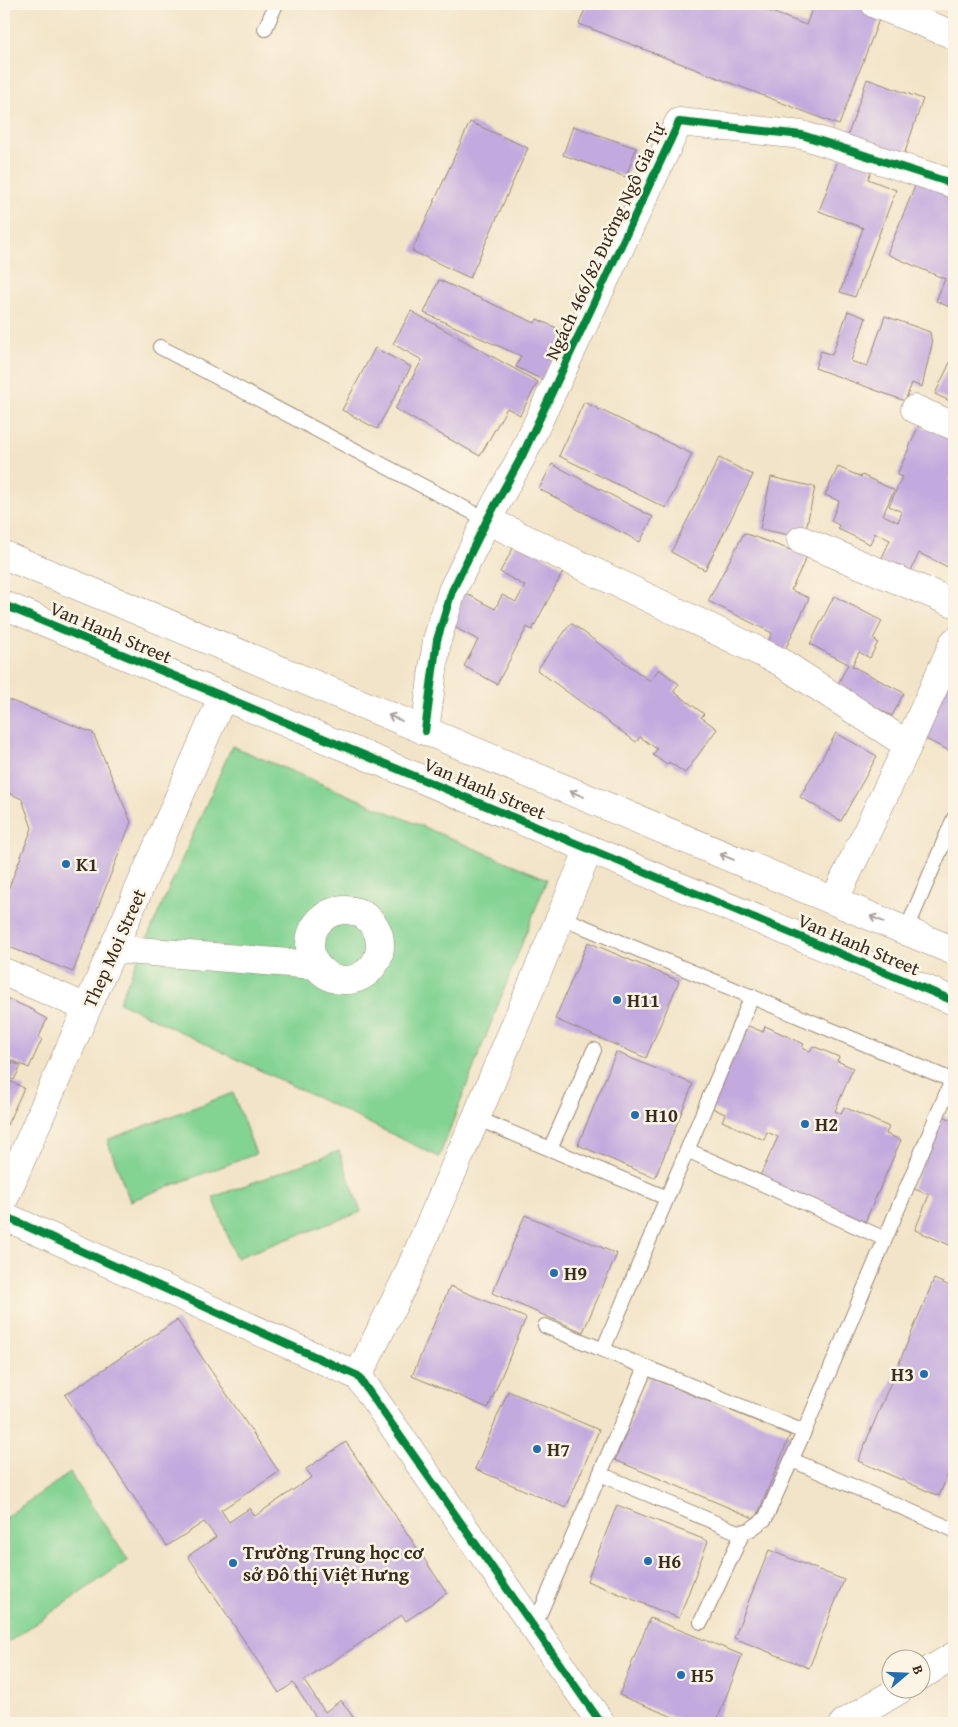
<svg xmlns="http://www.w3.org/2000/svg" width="958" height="1727" font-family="'Gentium Book Plus',serif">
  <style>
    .green { fill: #83d393; stroke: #5f7e58 }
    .building { fill: #c3aade }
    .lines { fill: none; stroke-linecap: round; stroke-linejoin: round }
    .service-casing { stroke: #968773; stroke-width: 16 }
    .minor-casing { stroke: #968773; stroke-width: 29 }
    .tertiary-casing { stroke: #968773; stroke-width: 29 }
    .service { stroke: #fff; stroke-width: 14 }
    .minor { stroke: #fff; stroke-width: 28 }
    .tertiary { stroke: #fff; stroke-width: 28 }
    .cycleway-casing { stroke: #fcf5e5; stroke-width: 11 }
    .cycleway { stroke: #00873e; stroke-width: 8 }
    .oneway { stroke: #a79f9a }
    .poi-dot { fill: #1f6fb2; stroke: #fcf5e5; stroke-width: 2 }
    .labels { text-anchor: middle; stroke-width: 5; stroke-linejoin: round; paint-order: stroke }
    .street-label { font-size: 19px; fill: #3b2a1e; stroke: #fcf5e5 }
    .poi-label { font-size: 19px; font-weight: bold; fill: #3b2a1e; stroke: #fcf5e5; text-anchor: start }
  </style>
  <rect width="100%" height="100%" fill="#fcf5e5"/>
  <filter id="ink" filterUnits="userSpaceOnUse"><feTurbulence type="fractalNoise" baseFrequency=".02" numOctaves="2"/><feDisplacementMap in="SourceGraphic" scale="10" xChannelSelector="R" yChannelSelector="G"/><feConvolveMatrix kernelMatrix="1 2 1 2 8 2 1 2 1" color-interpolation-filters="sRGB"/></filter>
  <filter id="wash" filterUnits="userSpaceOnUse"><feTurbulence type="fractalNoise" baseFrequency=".0096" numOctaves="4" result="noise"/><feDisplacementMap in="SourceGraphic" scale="20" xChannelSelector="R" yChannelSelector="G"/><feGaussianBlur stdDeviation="1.12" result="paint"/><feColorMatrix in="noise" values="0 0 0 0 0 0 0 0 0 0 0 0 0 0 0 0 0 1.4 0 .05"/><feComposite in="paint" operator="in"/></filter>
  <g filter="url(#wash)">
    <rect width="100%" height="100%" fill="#f2e4c8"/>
    <!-- green -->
    <path class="green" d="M232 746 547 879 439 1157 119 1002Z
      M233 1093 256 1154 130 1201 107 1140Z
      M339 1151 361 1212 236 1258 213 1197Z
      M70 1473 128 1560 4 1645V1518Z"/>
    <g id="blocks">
      <!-- building -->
      <path class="building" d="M587 4H750L806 25 814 4H869L883 9 839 125 579 24Z
        M867 79 923 99 903 158 847 138Z
        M470 122 528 148 470 278 412 251Z
        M573 126 636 148 626 177 563 155Z
        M840 155 873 167 868 179 896 190 855 297 840 292 863 228 819 211Z
        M920 174 954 188V309L936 301 945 279 887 254Z
        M439 280 535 323 537 319 565 332 543 380 516 367 521 356 424 313Z
        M411 311 538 382 520 415 507 408 480 456 395 409 422 360 393 344Z
        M848 311 866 318 851 361 867 367 885 316 930 332 932 344 922 387 912 383 905 401 815 368 821 351 832 355Z
        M375 348 411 367 377 429 342 410Z
        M954 354V403L935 394Z
        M584 402 692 454 666 508 559 456Z
        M919 425 954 441V471L950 480 954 482V570L919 553 909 575 880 562 890 540 875 533 870 544 838 529 839 525 831 521 839 501 825 495 838 467 861 477 862 475 894 490 883 515 898 522 902 512 889 506 902 477 897 475Z
        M719 458 753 475 705 570 671 552Z
        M552 464 653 517 640 542 539 489Z
        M771 477 815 487 804 538 760 529Z
        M744 533 807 556 791 590 809 598 785 650 768 642 772 633 708 601Z
        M517 541 565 568 532 630 527 627 497 684 464 666 478 640 447 623 463 592 495 609 502 595 516 602 525 586 500 572Z
        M834 596 882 621 873 639 878 642 870 658 859 652 852 666 904 693 892 716 837 686 848 664 810 644Z
        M571 623 650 681 659 669 679 684 673 691 704 714 701 717 717 729 685 773 669 762 667 765 653 755 657 749 640 737 636 742 537 670Z
        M954 668V753L921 737Z
        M4 698 93 733 131 822 73 972 4 945V900L32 828 22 799 4 791Z
        M836 733 877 756 841 821 800 797Z
        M588 942 679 981 646 1058 555 1019Z
        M4 997 35 1011 34 1012 47 1019 39 1037 42 1039 29 1068 5 1057Z
        M746 1025 763 1032 765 1026 804 1044 802 1048 810 1051 813 1046 839 1057 837 1061 853 1068 835 1111 841 1114 844 1107 889 1127 886 1134 901 1140 865 1222 848 1214 845 1220 759 1178 778 1137 767 1132 764 1140 722 1121 725 1114 710 1107Z
        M616 1052 693 1084 655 1178 578 1145Z
        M4 1059 21 1066 14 1080 4 1075Z
        M4 1078 24 1088 7 1125 4 1123Z
        M943 1116 954 1121V1247L915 1230 929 1195 912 1188Z
        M525 1215 617 1254 583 1332 492 1293Z
        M934 1279 954 1288V1460L939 1496 858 1461Z
        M450 1286 526 1318 488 1408 412 1376Z
        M177 1320 279 1472 221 1510 229 1522 250 1508 255 1516 312 1477 306 1469 346 1442 447 1593 406 1621 402 1615 304 1681 325 1712 341 1700 357 1723H317L319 1722 293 1683 279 1693 188 1556 216 1537 204 1522 167 1546 65 1395Z
        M649 1377 790 1435 756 1519 615 1460Z
        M508 1391 599 1430 566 1508 475 1469Z
        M617 1505 708 1541 679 1618 587 1581Z
        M769 1550 844 1580 809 1668 734 1638Z
        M650 1618 742 1655 716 1723H688L619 1695Z"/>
    </g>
  </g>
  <g filter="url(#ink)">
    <use href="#blocks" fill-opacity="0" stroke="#968773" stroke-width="1"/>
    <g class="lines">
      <defs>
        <path id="service" d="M265 29 276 4
          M160 347 487 520
          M560 917 954 1081
          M906 931 954 818
          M476 1118 667 1198
          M550 1149 594 1050
          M687 1150 885 1239
          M545 1326 804 1432
          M603 1350 752 996
          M792 1460 954 1530
          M600 1474 735 1531 743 1532 751 1529 765 1519 804 1432 952 1080
          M701 1622 743 1532
          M534 1627 646 1367"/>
        <path id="minor" d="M875 4 954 35
          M915 409 954 426
          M487 520 779 661 908 745
          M801 540 954 603
          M425 731 437 640 452 591 487 520 522 456 679 122 802 135 954 184
          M834 901 908 745 954 642
          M310 945a35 35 0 1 1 70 0a35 35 0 1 1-70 0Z
          M113 949 315 965
          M4 972 87 1008
          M4 1216 358 1376 601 1723
          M358 1376 405 1281 476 1118 589 849"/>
        <path id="tertiary" d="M4 555 954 951
          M4 605 954 1001
          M4 1199 223 696
          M920 1676 954 1656
          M844 1723 899 1690"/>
      </defs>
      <!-- service casing -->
      <use href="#service" class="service-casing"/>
      <!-- minor casing -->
      <use href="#minor" class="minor-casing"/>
      <!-- tertiary casing -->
      <use href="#tertiary" class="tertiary-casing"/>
      <!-- service -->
      <use href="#service" class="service"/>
      <!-- minor -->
      <use href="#minor" class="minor"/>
      <!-- tertiary -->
      <use href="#tertiary" class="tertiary"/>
      <defs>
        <path id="cycleway" d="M4 605 954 1001
          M425 731 437 640 452 591 487 520 522 456 679 122 802 135 954 184
          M4 1216 358 1376 601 1723"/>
      </defs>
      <!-- cycleway casing -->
      <use href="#cycleway" class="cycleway-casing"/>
      <!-- cycleway -->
      <use href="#cycleway" class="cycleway"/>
    </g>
    <!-- one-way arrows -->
    <defs><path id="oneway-shaft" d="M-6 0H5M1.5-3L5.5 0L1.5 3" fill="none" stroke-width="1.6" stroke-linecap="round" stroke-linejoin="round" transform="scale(1.25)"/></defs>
    <g class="oneway">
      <use href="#oneway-shaft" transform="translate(395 718) rotate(-157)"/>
      <use href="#oneway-shaft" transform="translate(577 794) rotate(-157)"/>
      <use href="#oneway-shaft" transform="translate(727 857) rotate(-157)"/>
      <use href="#oneway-shaft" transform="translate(877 919) rotate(-157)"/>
    </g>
  </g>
  <!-- markers -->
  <g class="poi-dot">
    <circle cx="66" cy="864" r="5"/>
    <circle cx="617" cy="1000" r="5"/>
    <circle cx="635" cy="1115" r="5"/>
    <circle cx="805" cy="1124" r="5"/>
    <circle cx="554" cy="1273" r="5"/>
    <circle cx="924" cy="1374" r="5"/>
    <circle cx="537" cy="1449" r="5"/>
    <circle cx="648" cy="1561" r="5"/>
    <circle cx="233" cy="1563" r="5"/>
    <circle cx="681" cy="1675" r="5"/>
  </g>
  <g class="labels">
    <!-- street labels -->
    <g class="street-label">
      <text transform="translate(605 241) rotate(-65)" y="7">Ngách 466/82 Đường Ngô Gia Tự</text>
      <text transform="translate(111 632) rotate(23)" y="7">Van Hanh Street</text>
      <text transform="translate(485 788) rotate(23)" y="7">Van Hanh Street</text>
      <text transform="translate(859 944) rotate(23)" y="7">Van Hanh Street</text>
      <text transform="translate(114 948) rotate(-66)" y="7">Thep Moi Street</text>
    </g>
    <!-- poi labels -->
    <g class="poi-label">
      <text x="76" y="871">K1</text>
      <text x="627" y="1007">H11</text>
      <text x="645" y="1122">H10</text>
      <text x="815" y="1131">H2</text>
      <text x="564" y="1280">H9</text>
      <text x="914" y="1381" text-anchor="end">H3</text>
      <text x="547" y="1456">H7</text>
      <text x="243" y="1559">Trường Trung học cơ<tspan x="243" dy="22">sở Đô thị Việt Hưng</tspan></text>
      <text x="658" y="1568">H6</text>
      <text x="691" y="1682">H5</text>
    </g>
  </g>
  <!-- margin -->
  <rect width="958" height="1727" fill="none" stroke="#fcf5e5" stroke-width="20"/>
  <!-- north arrow -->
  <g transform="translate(906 1674) rotate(71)"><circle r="24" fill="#fcf5e5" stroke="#afa495"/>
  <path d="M0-4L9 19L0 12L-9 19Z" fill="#1f6fb2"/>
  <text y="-8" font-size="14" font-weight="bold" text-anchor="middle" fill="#3b2a1e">B</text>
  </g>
</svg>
